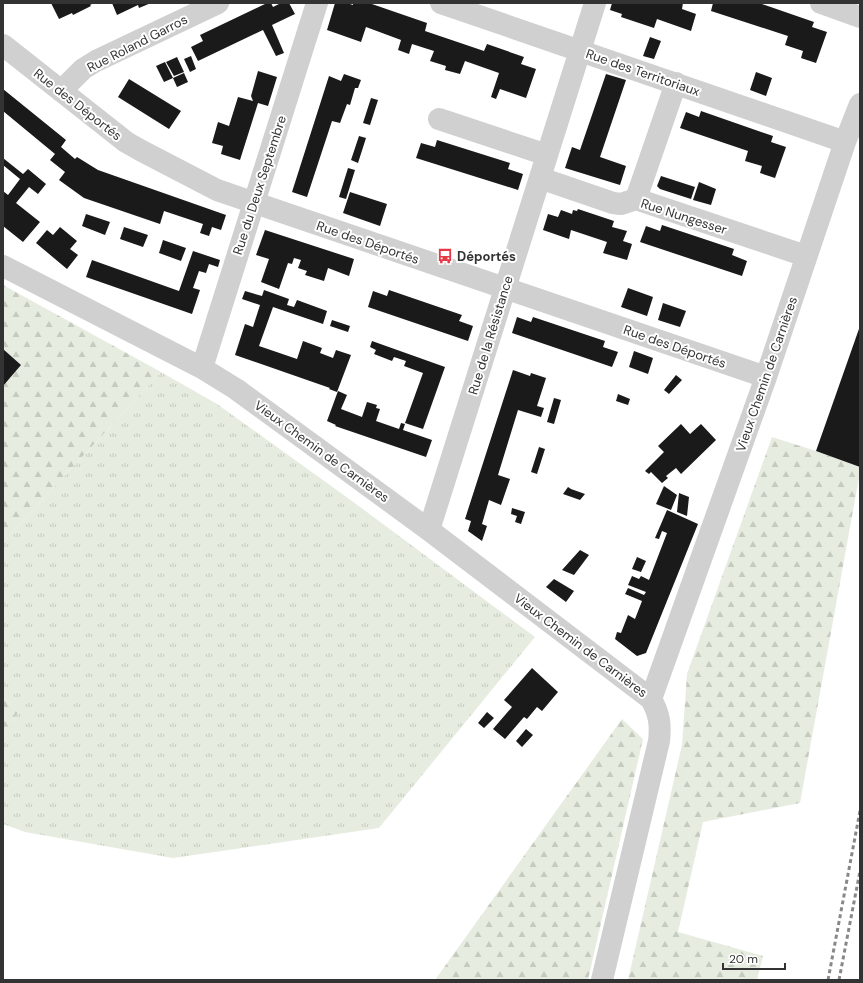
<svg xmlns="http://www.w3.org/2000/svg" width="863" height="983" font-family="'DM Sans',sans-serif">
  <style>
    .grass { fill: url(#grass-tufts) }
    .forest { fill: url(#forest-firs) }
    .building { fill: #1a1a1a }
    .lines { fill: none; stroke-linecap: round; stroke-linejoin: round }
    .minor { stroke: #d0d0d0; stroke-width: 22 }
    .rail { stroke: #888; stroke-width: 3; stroke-dasharray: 4 3; stroke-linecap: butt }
    .labels { text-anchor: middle; stroke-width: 4; stroke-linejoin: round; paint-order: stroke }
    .street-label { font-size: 13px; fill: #333; stroke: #fff }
    .poi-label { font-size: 13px; font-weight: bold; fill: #333; stroke: #fff; text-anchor: start }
  </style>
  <defs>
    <pattern id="grass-tufts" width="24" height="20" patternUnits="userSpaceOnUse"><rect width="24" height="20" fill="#e6ecdf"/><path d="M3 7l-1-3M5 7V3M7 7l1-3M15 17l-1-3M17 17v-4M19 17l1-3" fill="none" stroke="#c6cbc0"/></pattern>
    <pattern id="forest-firs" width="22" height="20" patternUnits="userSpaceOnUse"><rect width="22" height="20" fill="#e6ecdf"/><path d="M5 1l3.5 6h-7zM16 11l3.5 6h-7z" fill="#c6cbc0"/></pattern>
  </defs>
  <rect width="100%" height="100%" fill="#fff"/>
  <!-- grass -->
  <path class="grass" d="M161 372 217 404 352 501 535 637 379 828 173 858 25 832 3 824V730L19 712 3 698V542Z"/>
  <!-- forest -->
  <path class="forest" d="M3 285 161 372 3 542Z
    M772 437 816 451 860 467V472L800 803 703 822 678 932 763 956 757 980H628L682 745 687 674Z
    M3 698 19 712 3 730Z
    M622 719 643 739 588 980H435Z"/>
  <!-- building -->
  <path class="building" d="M51 3H94L90 5 91 6 73 15 72 13 59 19Z
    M112 3H151L139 8 138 5 117 15Z
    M267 3H271L273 7 281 3H289L295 14 272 25 284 53 276 56 263 30 198 61 191 47 203 41 200 35Z
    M335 3H347L353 5V3H369L427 23 425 31 484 51 487 44 524 57 521 64 536 69 526 98 500 89 496 99 491 97 499 73 465 61 460 74 445 70 446 66 430 61 434 51 412 44 409 54 398 50 401 40 366 27 361 42 327 30Z
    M612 3H683L682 9 696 14 691 31 657 19 654 28 621 17 622 14 610 10Z
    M713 3H759L814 22 812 27 827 32 816 63 801 58 803 51 785 45 788 36 711 11Z
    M650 37 661 41 654 59 643 56Z
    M191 56 196 69 190 72 184 59Z
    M177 57 184 72 174 76 166 62Z
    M165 62 173 78 164 82 156 66Z
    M258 71 277 77 268 106 258 103 240 160 221 154 223 146 212 143 218 122 229 126 238 97 253 101 251 96Z
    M756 72 772 78 766 96 750 90Z
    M184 73 188 82 177 87 173 78Z
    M344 74 361 80 358 88H355L350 105 347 104 340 123 332 121 307 197 292 192 329 76 341 81Z
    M606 74 626 80 600 157 626 166 620 185 565 168 572 147 580 150Z
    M129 79 181 111 169 129 118 97Z
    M3 89 66 140 61 147 75 159 77 157 98 170 226 215 221 230 212 227 209 236 200 233 203 224 164 211 160 224 84 198 59 180 65 172 50 160 55 154 3 111Z
    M371 98 378 100 370 125 363 123Z
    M701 111 773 136 771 142 786 147 775 178 760 173 762 166 745 161 748 151 680 128 686 112 699 117Z
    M359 136 366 138 358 163 351 160Z
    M437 140 510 163 508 169 523 174 518 190 416 158 421 143 435 147Z
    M3 158 23 174 28 169 46 184 38 194 29 187 16 203 40 222 23 242 3 226V191L8 195 20 179 3 165Z
    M348 168 355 170 346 199 339 197Z
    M661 176 695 187 691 199 660 189 657 186Z
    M699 182 716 189 711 205 693 200Z
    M350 192 387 204 380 226 343 213Z
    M578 209 614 221 612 227 627 231 623 241 632 244 627 260 603 253 607 242 571 230 569 239 543 230 548 214 558 217 561 210 572 214 573 210 577 211Z
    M86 214 110 222 105 235 82 226Z
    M662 225 734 249 732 255 747 261 742 276 640 242 646 226 660 231Z
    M60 227 77 241 70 249 78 255 67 269 36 243 47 230 53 235Z
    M124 227 148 235 143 247 120 239Z
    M265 230 354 259 349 276 328 268 324 281 305 275 307 271 298 268 301 260 294 258 292 264 288 263 279 289 261 282 269 259 256 255Z
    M163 240 186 248 181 261 159 253Z
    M193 251 220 260 218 267 209 264 206 273 199 271 193 288 200 290 192 314 86 277 92 260 179 291Z
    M628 288 653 297 647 316 621 307Z
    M264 290 289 299 287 305 294 307 297 300 327 311 323 324 273 307 259 346 297 359 303 341 322 348 320 353 333 358 336 350 351 355 337 392 329 389 330 388 235 355 245 324 253 327 260 305 242 299 245 291 262 296Z
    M389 290 462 315 459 321 473 326 468 341 368 307 373 291 387 296Z
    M663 303 686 311 680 327 658 320Z
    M517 317 531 322 533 317 605 341 603 347 618 352 612 367 512 333Z
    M332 320 350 326 348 332 330 326Z
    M860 326V467L816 451Z
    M372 341 445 367 423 429 405 423 423 373 404 366 406 361 394 357 392 361 374 354 376 350 370 347Z
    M3 349 21 365 3 386Z
    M634 351 653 358 648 374 629 367Z
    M513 370 530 376 531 373 546 378 537 406 544 408 541 417 518 410 498 475 510 479 501 505 489 500 482 524 487 526 482 541 468 531 471 521 465 519Z
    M676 375 682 380 669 394 664 390Z
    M338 391 347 395 341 409 362 417 367 402 377 405 376 408 380 409 376 421 399 429 401 423 405 424 403 430 432 440 426 457 335 426 336 425 327 421Z
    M618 394 630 399 628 405 616 401Z
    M554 398 561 400 554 424 547 422Z
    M681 424 690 434 701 424 716 440 681 474 676 468 666 476 668 478 662 483 651 472 649 474 645 471 664 452 658 446Z
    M539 447 545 449 537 474 531 472Z
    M664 486 677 495 671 510 656 504Z
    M568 487 571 489 585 494 580 500 563 494Z
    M679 493 689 497 687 516 677 512Z
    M512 508 525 512 521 524 515 522 517 516 511 514Z
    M667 510 698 524 646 653 637 656 615 639 617 632 621 633 628 615 635 619 642 601 625 594 628 588 644 595 646 592 628 585 632 576 639 579 641 576 649 580 667 533 662 531 659 539 655 538Z
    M580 550 589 555 574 575 562 570Z
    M637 557 646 561 641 572 632 569Z
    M554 579 574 591 566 602 546 587Z
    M532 668 558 692 542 711 537 707 527 719 524 717 505 739 493 729 512 707 504 700Z
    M487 712 494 718 484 728 478 723Z
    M526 729 533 735 522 747 516 741Z"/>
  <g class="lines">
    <!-- minor -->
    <path class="minor" d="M441 3 845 142
      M821 3 860 17
      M3 45 126 142 140 150 217 190 766 377
      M61 91 83 69 96 61 218 3
      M439 119 547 155
      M540 178 613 203 621 204 636 199 806 256
      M636 199 676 83
      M3 266 202 368 236 389 429 530 651 699C659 713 661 724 659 741L602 980
      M202 368 317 3
      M429 530 595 3
      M651 699 766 377 845 142 860 104"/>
    <!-- rail -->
    <path class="rail" d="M828 980 860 811
      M839 980 860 871"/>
  </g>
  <!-- icons -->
  <defs>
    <symbol id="bus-bare" viewBox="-9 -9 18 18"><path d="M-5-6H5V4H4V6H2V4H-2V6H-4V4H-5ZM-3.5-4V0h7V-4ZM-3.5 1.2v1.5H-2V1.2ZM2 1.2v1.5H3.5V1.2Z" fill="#e63946" stroke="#fff" stroke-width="2.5" paint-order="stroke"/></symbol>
  </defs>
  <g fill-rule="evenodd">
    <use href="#bus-bare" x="434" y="245" width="22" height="22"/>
  </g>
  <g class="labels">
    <!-- street labels -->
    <g class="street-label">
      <text transform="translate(137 43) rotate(-27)" y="5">Rue Roland Garros</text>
      <text transform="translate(643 72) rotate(19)" y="5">Rue des Territoriaux</text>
      <text transform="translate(78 104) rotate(38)" y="5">Rue des Déportés</text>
      <text transform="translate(259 185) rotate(-72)" y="5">Rue du Deux Septembre</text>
      <text transform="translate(684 216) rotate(18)" y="5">Rue Nungesser</text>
      <text transform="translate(368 242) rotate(19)" y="5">Rue des Déportés</text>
      <text transform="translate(490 335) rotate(-73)" y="5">Rue de la Résistance</text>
      <text transform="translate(675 346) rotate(19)" y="5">Rue des Déportés</text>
      <text transform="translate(766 374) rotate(-71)" y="5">Vieux Chemin de Carnières</text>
      <text transform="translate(322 451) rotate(36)" y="5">Vieux Chemin de Carnières</text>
      <text transform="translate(581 645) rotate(37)" y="5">Vieux Chemin de Carnières</text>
    </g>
    <!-- poi labels -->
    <g class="poi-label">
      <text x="457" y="261">Déportés</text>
    </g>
  </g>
  <!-- border -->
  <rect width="863" height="983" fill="none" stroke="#333333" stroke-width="8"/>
  <!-- scale -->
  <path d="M723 963v6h62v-6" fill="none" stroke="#333333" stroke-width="2"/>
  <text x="729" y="963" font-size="12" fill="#333333" stroke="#ffffff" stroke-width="3" paint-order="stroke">20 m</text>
</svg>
